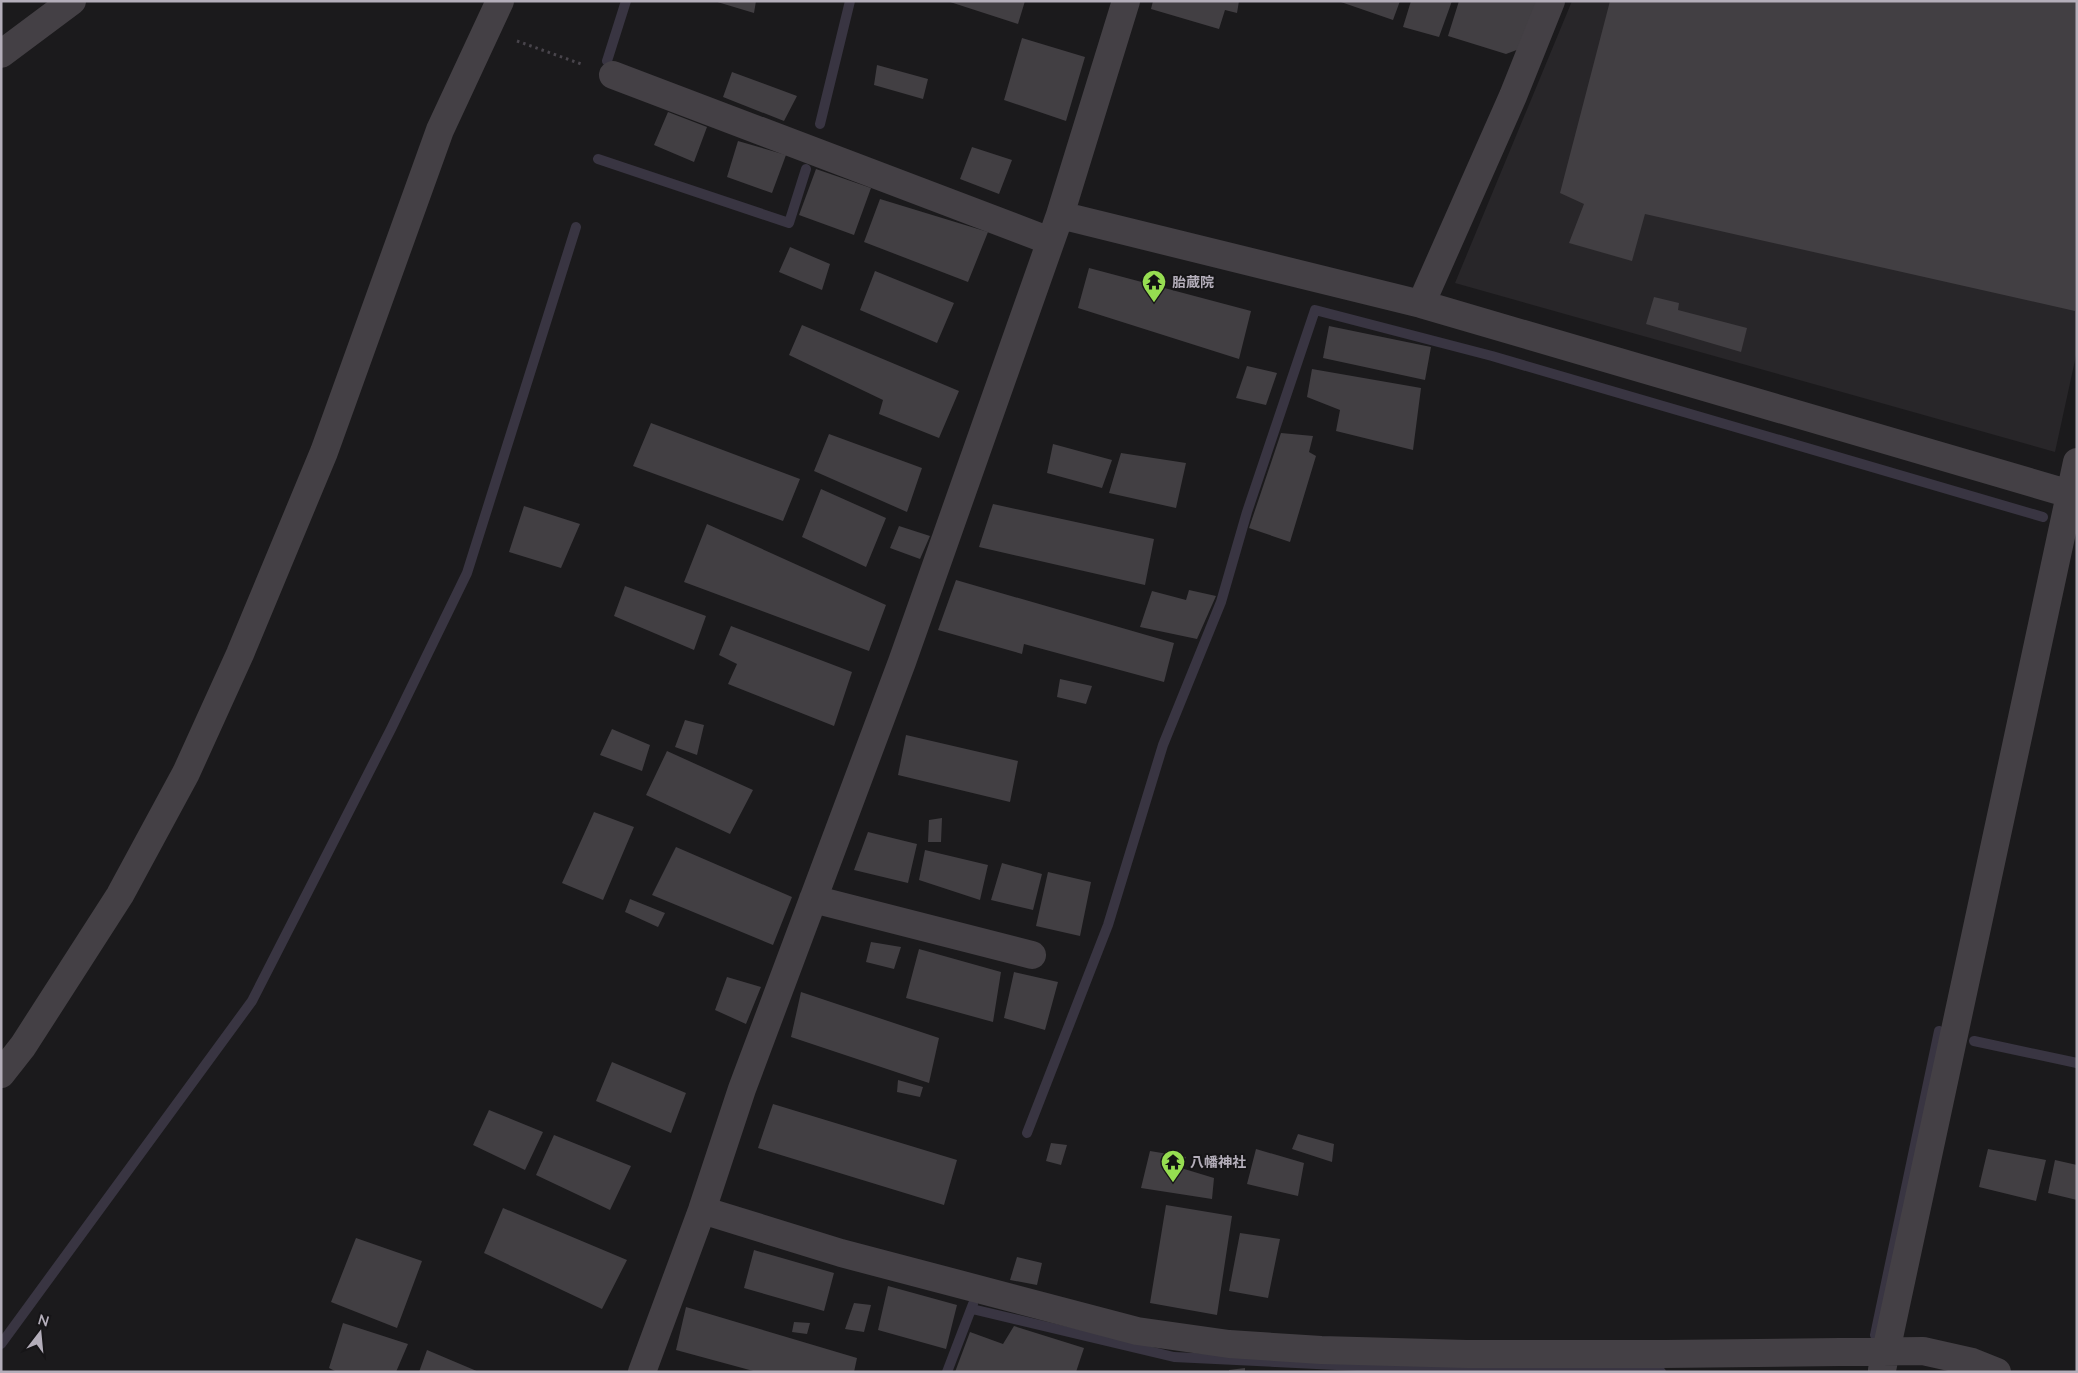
<svg xmlns="http://www.w3.org/2000/svg" width="2078" height="1373" font-family="Lato,'Noto Sans JP',sans-serif">
  <style>
    .built { fill: #282629 }
    .lines { fill: none; stroke-linecap: round; stroke-linejoin: round }
    .stream { stroke: #393542; stroke-width: 10 }
    .building { fill: #423f43 }
    .path { stroke: #49454c; stroke-width: 3; stroke-dasharray: 2.5 4; stroke-linecap: butt }
    .minor { stroke: #444045; stroke-width: 28 }
    .labels { text-anchor: middle; stroke-width: 4; stroke-linejoin: round; paint-order: stroke }
    .poi-label { font-size: 14px; font-weight: bold; fill: #b4aeba; stroke: #161517; text-anchor: start }
  </style>
  <rect width="100%" height="100%" fill="#1b1a1c"/>
  <!-- built -->
  <path class="built" d="M1572 1H2077V351L2055 452 1455 283Z"/>
  <g class="lines">
    <!-- stream -->
    <path class="stream" d="M607 61 626 1
      M820 124 850 1
      M598 159 789 223 806 169
      M1974 1041 2077 1063
      M1027 1133 1108 925 1163 745 1221 602 1247 512 1315 310 1492 356 2043 517
      M972 1309 1174 1357 1377 1367 1661 1372
      M1875 1335 1939 1031
      M1 1344 252 1001 391 729 467 573 576 227
      M947 1372 973 1304"/>
  </g>
  <!-- building -->
  <path class="building" d="M714 1H756L754 13Z
    M947 1H1025L1018 24Z
    M1153 1H1239L1237 13 1225 10 1219 29 1151 9Z
    M1338 1H1400L1393 20Z
    M1411 1H1452L1439 37 1403 27Z
    M1459 1H1539L1522 48 1506 54 1448 36Z
    M1610 1H2077L2075 311 1645 214 1632 261 1569 243 1584 204 1560 193Z
    M1022 38 1085 57 1066 121 1004 100Z
    M877 65 928 79 923 99 874 85Z
    M732 72 797 96 784 121 723 97Z
    M668 112 707 127 694 162 654 145Z
    M738 141 786 155 772 193 727 177Z
    M972 147 1012 160 999 194 960 179Z
    M816 169 871 188 854 235 799 215Z
    M880 199 988 232 968 282 864 242Z
    M790 247 830 264 822 290 779 272Z
    M1089 268 1251 311 1239 359 1078 308Z
    M875 271 954 303 937 343 860 310Z
    M1654 297 1679 303 1678 310 1747 328 1741 352 1646 324Z
    M802 325 959 391 939 438 879 414 883 400 789 355Z
    M1329 326 1431 347 1425 380 1323 358Z
    M1247 366 1277 373 1266 405 1236 398Z
    M1312 369 1421 388 1413 450 1336 431 1340 410 1307 397Z
    M651 423 800 479 783 521 633 466Z
    M1281 433 1313 436 1309 452 1316 456 1290 542 1249 528Z
    M829 434 922 468 907 512 814 471Z
    M1053 444 1112 460 1102 488 1047 473Z
    M1121 453 1186 463 1176 508 1109 493Z
    M821 489 886 518 866 567 802 537Z
    M993 504 1154 539 1145 585 979 547Z
    M524 506 580 524 561 568 509 552Z
    M707 524 886 605 869 651 684 582Z
    M899 526 930 536 920 559 890 548Z
    M956 580 1174 643 1164 682 1024 644 1022 654 938 630Z
    M625 586 706 616 694 650 614 616Z
    M1189 590 1216 596 1197 639 1140 627 1152 591 1186 600Z
    M731 626 852 672 834 726 728 684 737 664 719 655Z
    M1060 679 1092 686 1086 704 1057 697Z
    M685 720 704 725 697 755 675 747Z
    M612 729 650 745 642 771 600 755Z
    M906 735 1018 761 1010 802 898 775Z
    M667 751 753 790 730 834 646 795Z
    M594 812 634 827 603 900 562 883Z
    M942 818 941 842H928L929 820Z
    M868 832 917 844 908 883 854 870Z
    M676 847 792 897 773 945 652 895Z
    M925 850 988 865 980 900 919 880Z
    M1002 863 1042 874 1033 910 991 900Z
    M1048 872 1091 882 1080 936 1036 926Z
    M630 899 665 913 658 927 625 912Z
    M871 942 901 947 894 969 866 962Z
    M919 949 1001 972 993 1022 906 998Z
    M1014 972 1058 982 1045 1030 1004 1018Z
    M727 977 761 987 746 1024 715 1010Z
    M801 992 939 1038 929 1083 791 1037Z
    M612 1062 686 1093 671 1133 596 1101Z
    M898 1080 923 1087 920 1097 897 1092Z
    M773 1104 957 1160 944 1205 758 1148Z
    M489 1110 543 1132 525 1170 473 1145Z
    M1298 1134 1334 1144 1332 1162 1292 1149Z
    M554 1135 631 1166 610 1210 536 1175Z
    M1051 1143 1067 1145 1061 1165 1046 1161Z
    M1256 1149 1304 1163 1298 1196 1247 1184Z
    M1988 1149 2046 1160 2036 1201 1979 1187Z
    M1150 1151 1186 1157 1181 1168 1214 1178 1212 1199 1141 1188Z
    M2055 1160 2077 1165V1200L2048 1193Z
    M1166 1205 1232 1216 1217 1315 1150 1303Z
    M503 1208 627 1260 602 1309 484 1253Z
    M1240 1233 1280 1239 1268 1298 1229 1291Z
    M356 1238 422 1261 397 1328 331 1302Z
    M754 1250 834 1273 824 1311 744 1288Z
    M1017 1257 1042 1263 1037 1285 1010 1280Z
    M888 1286 957 1305 946 1349 878 1330Z
    M854 1303 871 1305 864 1332 845 1329Z
    M686 1307 857 1358 854 1372H757L676 1350Z
    M794 1322 810 1323 807 1334 792 1332Z
    M343 1323 408 1344 396 1372H337L329 1368Z
    M1014 1326 1084 1348 1076 1372H955L970 1332 1003 1344Z
    M427 1350 479 1372H419Z
    M1245 1368V1372H1229V1370Z"/>
  <g class="lines">
    <!-- path -->
    <path class="path" d="M517 41 584 65"/>
    <!-- minor -->
    <path class="minor" d="M1 54 72 1
      M613 75 1050 241
      M1060 215 1421 304 2077 496
      M1421 304 1513 96 1551 1
      M813 899 1032 955
      M1 1074 23 1046 120 895 186 773 240 654 324 452 440 130 500 1
      M702 1210 841 1253 1137 1331 1229 1344 1321 1350 1467 1354H1664L1923 1351 1972 1362 1997 1372
      M1882 1370 2077 462
      M642 1372 702 1210 742 1089 902 662 1060 215 1126 1"/>
  </g>
  <!-- icons -->
  <defs>
    <symbol id="temple-pin" viewBox="-11 -11 22 30"><path d="M0 17L-7.5 6A9.5 9.5 0 1 1 7.5 6Z" fill="#96dd51" stroke="#161517"/><path d="M0-6L5-2H3V0L6.5 2.5H4V6H1.5V3h-3V6H-4V2.5H-6.5L-3 0V-2H-5Z" fill="#111"/></symbol>
  </defs>
  <g fill-rule="evenodd">
    <use href="#temple-pin" x="1140" y="268" width="28" height="38"/>
    <use href="#temple-pin" x="1159" y="1148" width="28" height="38"/>
  </g>
  <g class="labels">
    <!-- poi labels -->
    <g class="poi-label">
      <text x="1172" y="287">胎蔵院</text>
      <text x="1190" y="1167">八幡神社</text>
    </g>
  </g>
  <!-- border -->
  <rect width="2078" height="1373" fill="none" stroke="#b4aeba" stroke-width="5"/>
  <!-- north arrow -->
  <g transform="translate(40 1333) rotate(16)" stroke="#161517" stroke-width="4" paint-order="stroke">
  <path d="M0-4L9 19L0 12L-9 19Z" fill="#b4aeba"/>
  <text y="-8" font-size="14" font-weight="bold" text-anchor="middle" fill="#b4aeba">N</text>
  </g>
</svg>
